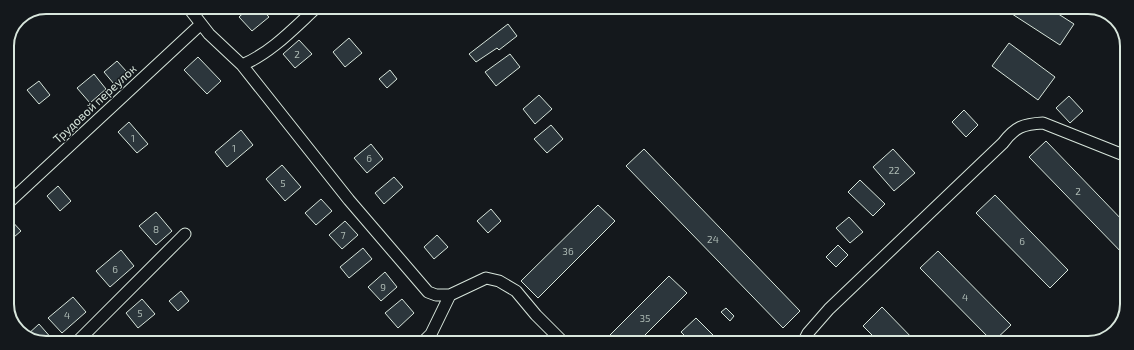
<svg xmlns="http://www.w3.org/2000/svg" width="1134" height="350" font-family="'Exo 2',sans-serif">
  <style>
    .building { fill: #2c363c; stroke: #d8e6dc }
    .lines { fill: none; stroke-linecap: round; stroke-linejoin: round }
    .minor-casing { stroke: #d8e6dc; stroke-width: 13 }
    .minor { stroke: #14181c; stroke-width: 11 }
    .labels { text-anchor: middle; stroke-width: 3; stroke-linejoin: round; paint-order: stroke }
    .number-label { font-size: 10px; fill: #adbab4 }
    .street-label { font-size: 12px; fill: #d8e6dc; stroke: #14181c }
    .rim { fill: none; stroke: #d8e6dc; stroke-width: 2 }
  </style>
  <rect width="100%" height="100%" fill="#14181c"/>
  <!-- building -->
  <path class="building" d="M250 7H260L269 17 252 31 239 17Z
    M1011 8H1049L1074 24 1060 45 1009 12Z
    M508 24 517 36 499 50 497 48 476 62 469 54Z
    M349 38 362 53 345 67 333 52Z
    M299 40 312 54 295 68 283 54Z
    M1009 43 1055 77 1038 100 992 66Z
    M510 54 520 67 496 86 485 72Z
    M198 57 221 81 207 94 184 70Z
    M117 61 127 72 114 84 104 72Z
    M390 70 397 79 387 88 379 79Z
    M94 74 106 89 90 103 77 88Z
    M39 81 50 95 39 104 27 90Z
    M539 95 552 109 535 124 523 109Z
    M1069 96 1083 111 1070 123 1056 108Z
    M964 110 978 125 966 137 952 122Z
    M129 122 148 144 137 153 118 132Z
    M551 125 563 139 547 153 534 139Z
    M241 130 253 145 227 167 215 152Z
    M1046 141 1126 224V257L1029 157Z
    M371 144 383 159 367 173 354 158Z
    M644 149 800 311 783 328 626 166Z
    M893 149 915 173 894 191 873 167Z
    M282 165 301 187 285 201 266 179Z
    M394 177 403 187 384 204 375 193Z
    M860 180 885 204 873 216 848 192Z
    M58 186 71 201 60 211 47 196Z
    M995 195 1068 270 1050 288 976 213Z
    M321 199 332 211 316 225 305 213Z
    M598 205 615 221 538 298 521 281Z
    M491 209 501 221 488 233 477 221Z
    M156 212 172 231 156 245 139 226Z
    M8 217 21 231 7 243V218Z
    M849 217 863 232 850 243 836 228Z
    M345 221 358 235 342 249 329 235Z
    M437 235 448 247 434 259 424 247Z
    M838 245 848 255 836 267 826 257Z
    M363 248 372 259 349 278 340 267Z
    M121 250 134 266 110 287 96 271Z
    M938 251 1011 325 993 342 920 268Z
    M385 272 397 287 381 301 368 287Z
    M669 276 687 293 638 342H603Z
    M181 291 189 301 178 311 169 301Z
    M73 297 86 312 62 333 48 318Z
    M142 299 155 314 138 328 126 313Z
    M402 299 414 313 398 328 385 313Z
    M882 307 917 343H880L863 326Z
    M726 308 734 316 730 321 721 312Z
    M696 318 717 339 714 343 691 342 681 332Z
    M39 324 53 340 51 342H36L27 335Z
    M102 336 107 342H95Z"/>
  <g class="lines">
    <defs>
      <path id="minor" d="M188 7 209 34 242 65 349 200 428 292 436 295H450L486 278 499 281 516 291 536 315 563 342
        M242 65C271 53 294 28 317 7
        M7 204 201 24
        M77 342 185 234
        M423 342 431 334 450 295
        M803 343 808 333 829 309 1003 143C1015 127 1023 124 1043 123L1126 156"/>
    </defs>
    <!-- minor casing -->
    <use href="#minor" class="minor-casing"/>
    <!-- minor -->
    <use href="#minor" class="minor"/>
  </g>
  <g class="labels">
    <!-- number labels -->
    <g class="number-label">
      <text x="297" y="58">2</text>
      <text x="133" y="142">1</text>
      <text x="234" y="152">1</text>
      <text x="369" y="162">6</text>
      <text x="894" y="174">22</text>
      <text x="283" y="187">5</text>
      <text x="1078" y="195">2</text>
      <text x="156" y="233">8</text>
      <text x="343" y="239">7</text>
      <text x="713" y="243">24</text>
      <text x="1022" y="245">6</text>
      <text x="568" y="255">36</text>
      <text x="115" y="273">6</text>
      <text x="383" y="291">9</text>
      <text x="965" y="301">4</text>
      <text x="140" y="317">5</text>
      <text x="67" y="319">4</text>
      <text x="645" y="322">35</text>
    </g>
    <!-- street labels -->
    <g class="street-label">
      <text transform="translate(95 104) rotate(-43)" y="4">Трудовой переулок</text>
    </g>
  </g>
  <!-- crop -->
  <path d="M0 0H1134V350H0ZM46 14H1088A32 32 0 0 1 1120 46V304A32 32 0 0 1 1088 336H46A32 32 0 0 1 14 304V46A32 32 0 0 1 46 14Z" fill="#14181c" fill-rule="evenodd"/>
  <path class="rim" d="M46 14H1088A32 32 0 0 1 1120 46V304A32 32 0 0 1 1088 336H46A32 32 0 0 1 14 304V46A32 32 0 0 1 46 14Z"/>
</svg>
